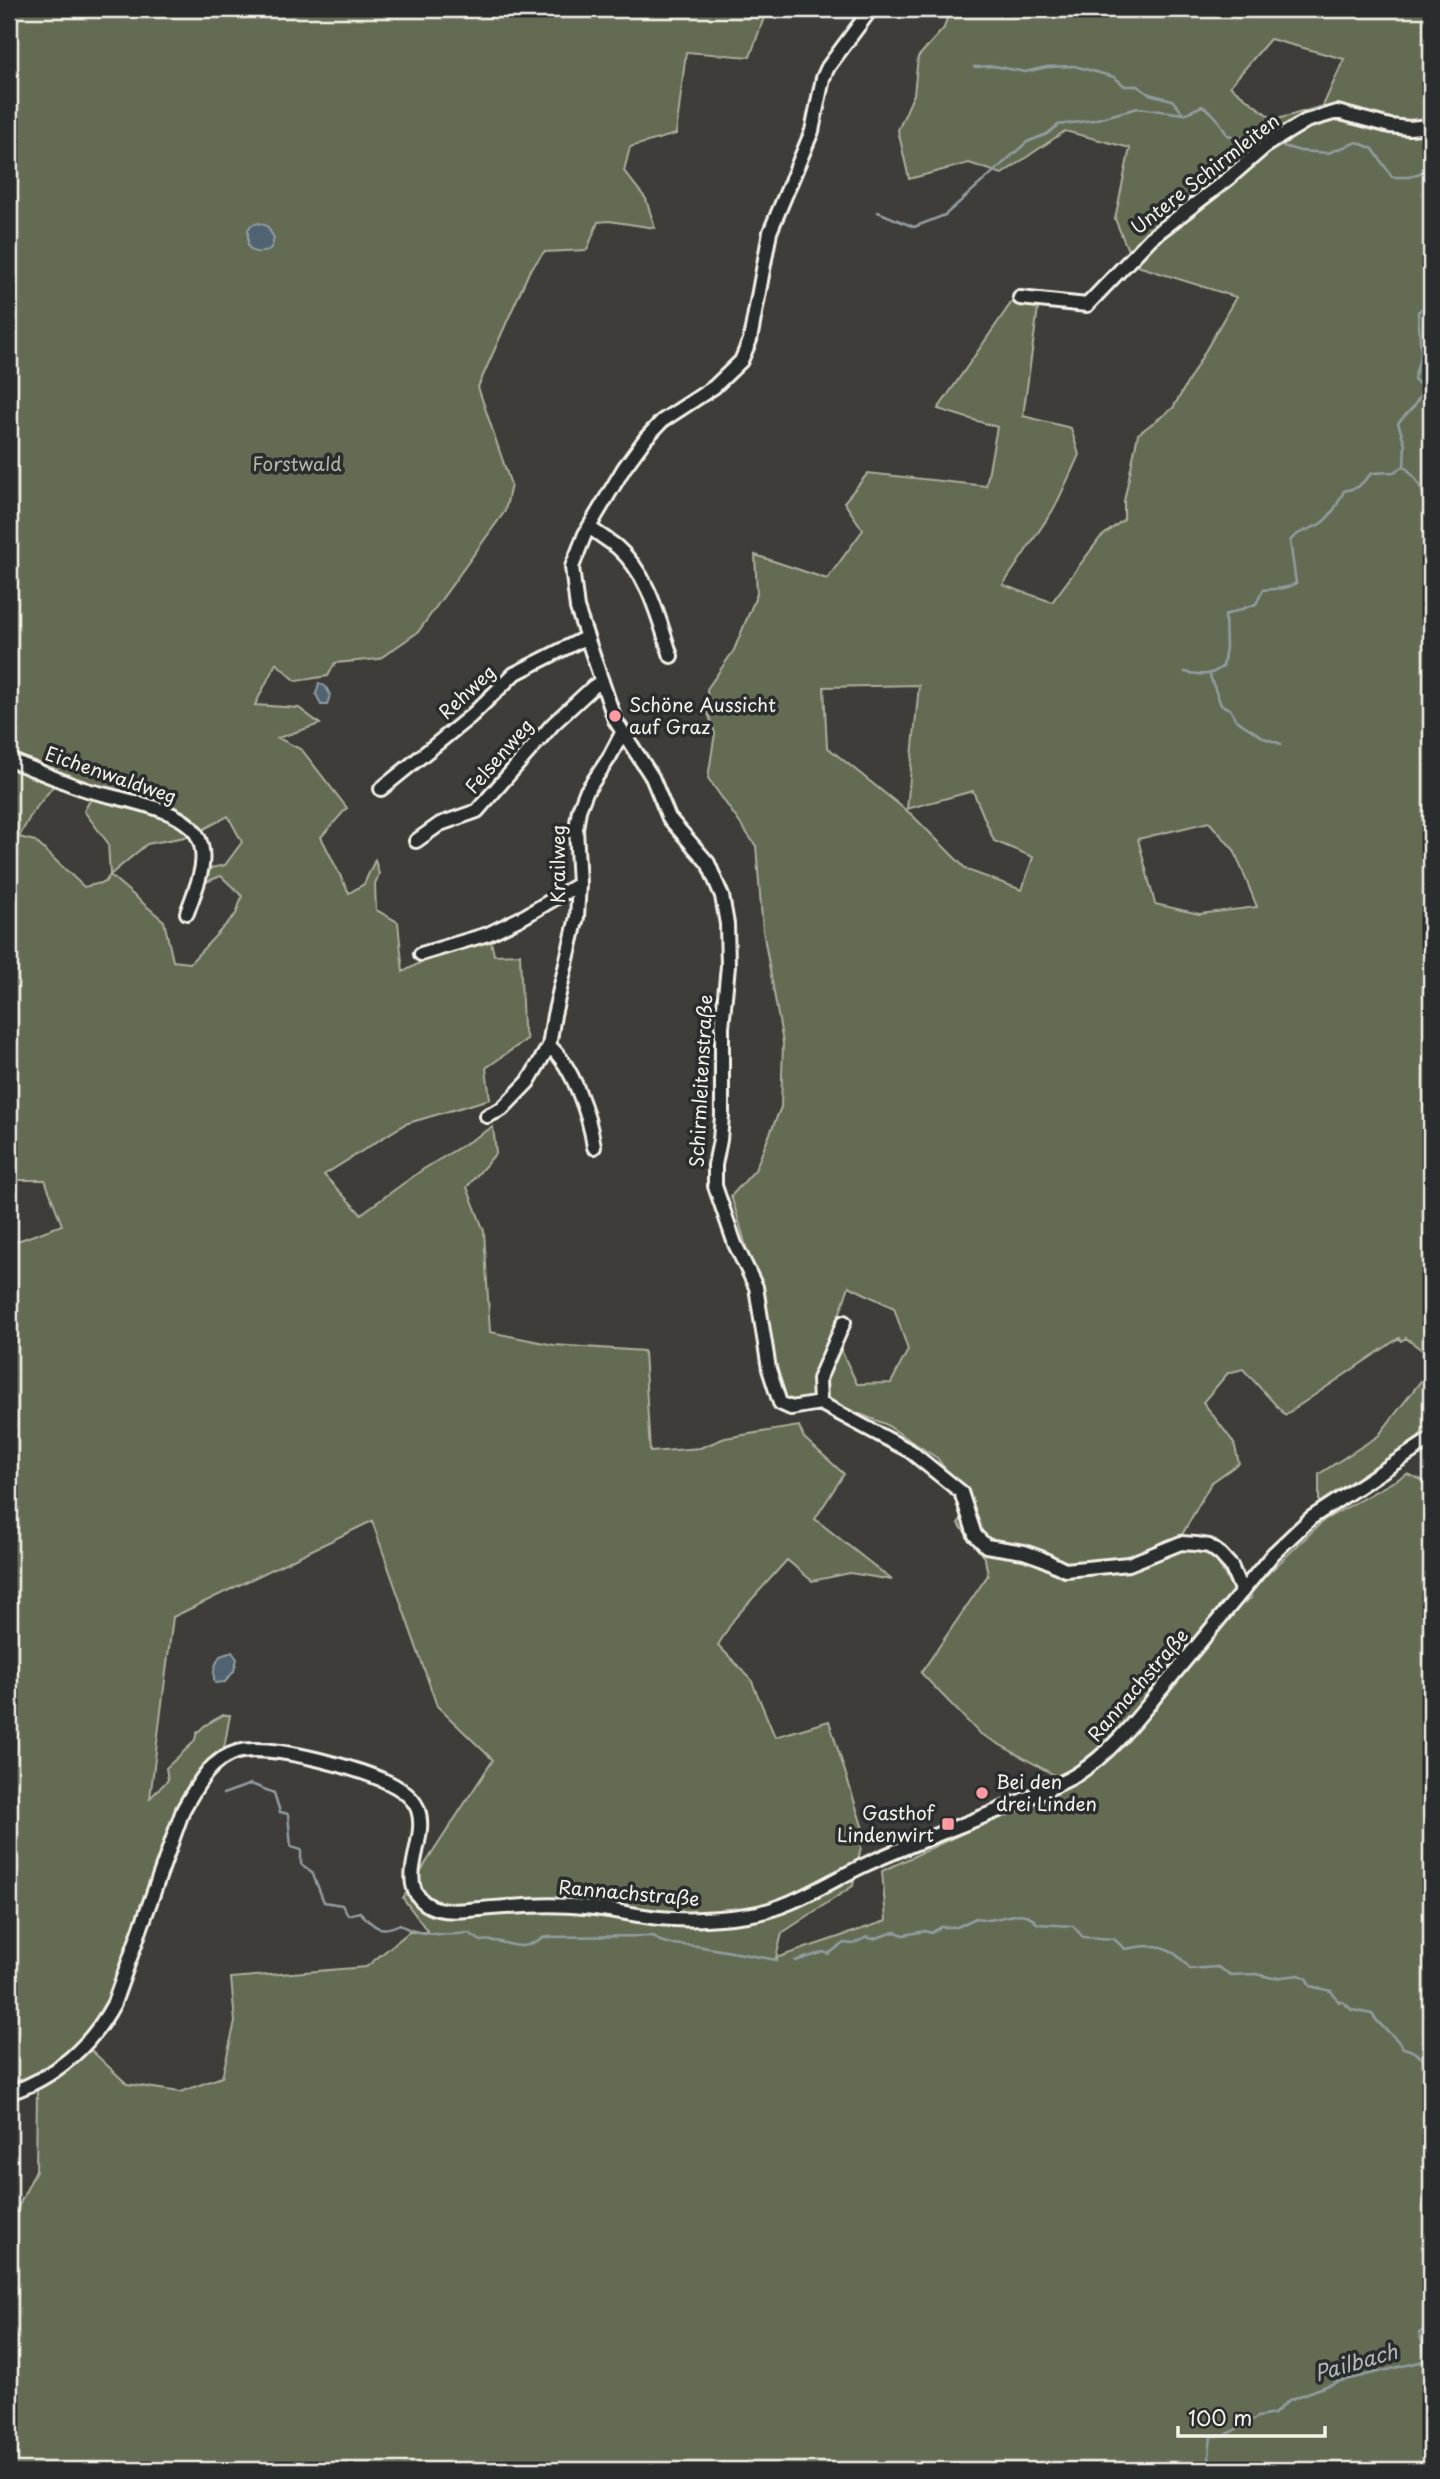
<svg xmlns="http://www.w3.org/2000/svg" width="1440" height="2479" font-family="'Playpen Sans',sans-serif">
  <style>
    .green { fill: #646c52; stroke: #acae9d; stroke-width: 2; fill-rule: evenodd }
    .water { fill: #4f6372; stroke: #919ca1; stroke-width: 2 }
    .lines { fill: none; stroke-linecap: round; stroke-linejoin: round }
    .stream { stroke: #919ca1; stroke-width: 2.5 }
    .minor-casing { stroke: #f4f1e8; stroke-width: 18 }
    .minor { stroke: #2a2d2e; stroke-width: 12 }
    .poi-dot { fill: #ff9aa2; stroke: #2a2d2e; stroke-width: 2.5 }
    .labels { text-anchor: middle; stroke-width: 7; stroke-linejoin: round; paint-order: stroke }
    .street-label { font-size: 19px; fill: #f4f1e8; stroke: #2a2d2e }
    .park-label { font-size: 19px; fill: #b3b5a4; stroke: #2a2d2e }
    .poi-label { font-size: 19px; fill: #f4f1e8; stroke: #2a2d2e; text-anchor: start }
    .water-label { font-size: 21px; font-style: italic; fill: #b2b8b9; stroke: #2a2d2e }
  </style>
  <rect width="100%" height="100%" fill="#3f3d3a"/>
  <filter id="ink" filterUnits="userSpaceOnUse"><feTurbulence type="fractalNoise" baseFrequency=".0143" numOctaves="2"/><feDisplacementMap in="SourceGraphic" scale="14" xChannelSelector="R" yChannelSelector="G"/><feConvolveMatrix kernelMatrix="1 2 1 2 8 2 1 2 1" color-interpolation-filters="sRGB"/></filter>
  <g filter="url(#ink)">
    <!-- green -->
    <path class="green" d="M9 9H767L750 57 686 52 676 134 630 147 624 171 646 199 655 228 609 221 598 222 587 250 544 252 529 272 478 387 511 485 505 511 418 632 379 659 335 663 328 676 296 681 276 663 255 705 299 708 320 724 278 738 302 750 347 808 321 837 349 893 364 884 375 860 379 874 375 884 376 910 398 922 403 972 425 960 467 947 490 937 494 955 520 954 523 1026 527 1039 486 1068 490 1099 405 1124 324 1175 361 1214 422 1170 493 1127 496 1153 467 1187 484 1231 490 1332 554 1345 644 1351 650 1452 700 1448 725 1438 799 1426 804 1438 844 1474 815 1519 892 1580 850 1573 812 1581 787 1560 734 1619 718 1645 751 1679 775 1737 829 1721 864 1832 853 1886 782 1933 776 1958 886 1921 882 1871 1012 1810 1072 1785 979 1733 921 1673 988 1575 985 1559 958 1523 973 1506 937 1458 885 1424 815 1396 786 1401C767 1332 753 1263 731 1196L755 1170 781 1107 783 1043 763 931 756 846 708 778 715 733 708 713 707 689 734 650 757 594 755 555 827 579 863 530 844 502 868 473 986 486 997 427 938 409 1011 303 1020 298 1039 301 1023 416 1071 428 1079 455 1055 507 1003 585 1052 602 1100 538 1124 519V501L1138 434 1173 408 1236 297 1134 265 1115 219 1130 148 1065 131 1002 174 969 163 909 179 898 130 914 94 918 57 944 28 950 9H1431V1357L1406 1338 1401 1341 1399 1338 1285 1415 1243 1369 1228 1373 1203 1402 1234 1443 1239 1463 1211 1483 1183 1533 1171 1542 1165 1552 1197 1549 1215 1558 1242 1604 1251 1598 1250 1591 1324 1520 1407 1474 1427 1482 1431 1480V2470H9V2226L36 2170 37 2088 91 2050 127 2084 180 2092 222 2077 235 2022 231 1978 366 1967 409 1932H428L403 1898 493 1760 437 1706 372 1521 173 1617 150 1798 168 1780 166 1768 194 1742 197 1733 204 1726 223 1715H230L225 1743 222 1752 199 1773 185 1791 159 1861 112 1999 80 2044 38 2077 9 2087V1244L62 1225 45 1180H9ZM1270 39 1344 59 1323 106 1274 120 1230 86ZM919 685 907 809 973 791 994 841 1033 857 1022 890 967 870 912 815 827 747 824 687ZM56 783 92 797 84 811 108 843 110 875 105 882 84 887 35 841 19 837 32 813ZM228 816 242 842 225 865 206 869V882L221 876 242 896 236 914 190 963 173 961 164 921 110 875 147 844 191 836ZM1209 822 1234 850 1257 907 1199 914 1155 904 1138 839ZM849 1286 894 1308 908 1350 891 1383 857 1384 833 1333Z
      M1431 1368V1420L1418 1438 1319 1503V1474L1378 1436Z"/>
    <!-- water -->
    <path class="water" d="M259 223 267 226 274 238 272 246 268 251C259 253 253 254 248 246V230L251 225Z
      M319 683 326 687 330 695 327 705H321L316 694Z
      M232 1652 237 1659 234 1671 225 1682 215 1683C212 1674 215 1664 220 1656Z"/>
    <g class="lines">
      <!-- stream -->
      <path class="stream" d="M974 67 994 66 1025 72 1047 67 1074 66 1114 77 1125 86H1137L1149 94 1172 100 1183 113
        M1280 145 1300 151 1328 153 1357 142 1373 149 1392 177H1409L1431 169
        M878 212 914 227 945 215 1027 142 1047 134 1058 125 1093 120 1138 108 1184 114 1202 106C1215 113 1220 122 1227 135L1252 140
        M1404 466C1431 491 1422 507 1431 537
        M1185 672C1201 675 1210 677 1223 666L1226 647 1225 615 1256 604 1263 590C1275 588 1286 590 1296 583L1290 541C1297 531 1310 530 1320 524 1332 516 1338 503 1344 491L1358 487 1372 473 1394 472 1404 466 1405 444 1398 423 1414 406 1424 389 1414 379 1421 353 1418 312 1431 301
        M1210 676 1221 705 1230 709 1236 720 1264 738 1281 744
        M9 731 18 739
        M223 1794 251 1784 274 1793 280 1812 288 1814 291 1847 301 1850V1864L312 1872 324 1902 342 1905 348 1915 360 1912C374 1927 380 1934 400 1924 413 1936 451 1935 469 1933L481 1941C510 1937 513 1957 544 1937L654 1936 660 1941 671 1944 697 1946 777 1960
        M795 1961 824 1952 828 1954 844 1943 853 1944 867 1937 873 1939 895 1932 904 1935 925 1931 931 1933 941 1927H957L976 1918 989 1920 1020 1914 1029 1916 1038 1924 1073 1926 1083 1937 1114 1939 1125 1949C1155 1943 1170 1943 1190 1969L1218 1967 1231 1975 1256 1974 1273 1978 1299 1975 1306 1978 1310 1986 1331 1991 1339 2002H1343L1352 2010 1372 2014C1381 2029 1397 2036 1403 2048 1418 2051 1418 2058 1431 2064
        M1212 2470 1209 2457 1211 2436H1224L1258 2417 1274 2414 1289 2400 1337 2382 1428 2360 1419 2333 1431 2325"/>
      <defs>
        <path id="minor" d="M871 9 828 67 823 78 812 131 770 232 750 340 741 361 714 387 662 421 646 438 624 468 585 534 572 567 577 608 615 720 652 777 669 818 708 863 722 896 727 924 728 966 722 1027V1116L720 1140 715 1165V1186L735 1244 756 1287 769 1369 780 1403 791 1408 820 1403 910 1451 961 1492 975 1535 986 1546 1024 1552 1041 1558 1065 1570 1129 1564 1181 1543 1196 1544 1209 1546 1220 1554 1231 1566 1242 1592
          M1020 298 1087 305 1151 238 1229 178 1268 144 1306 121 1337 112 1390 126 1409 128 1431 126
          M589 527C598 534 608 540 617 547 649 575 658 617 671 656
          M9 760C35 769 59 781 84 789 114 799 181 806 197 835 211 860 195 889 187 913
          M381 789 471 716 514 674 587 637
          M416 841 440 824 477 811 553 724 593 687 602 681
          M421 954 488 934 525 916 579 884
          M549 1046C573 1065 590 1118 594 1147
          M487 1116 502 1109 528 1082 549 1046 554 1015 577 917 579 884 576 829 579 810 586 792 609 758 622 733
          M820 1403 819 1379 844 1322
          M9 2093C55 2078 91 2046 114 2003L183 1810C196 1787 210 1759 237 1752 269 1743 366 1769 395 1786 404 1791 415 1800 418 1810 427 1834 405 1869 415 1891 425 1912 449 1912 469 1910 507 1907 546 1903 584 1907 609 1909 634 1915 659 1918 688 1921 718 1919 747 1915 795 1908 834 1877 878 1859 928 1837 980 1819 1030 1797 1046 1789 1064 1783 1079 1773 1113 1751 1138 1717 1164 1686 1200 1642 1237 1598 1273 1554L1311 1518 1431 1439"/>
      </defs>
      <!-- minor casing -->
      <use href="#minor" class="minor-casing"/>
      <!-- minor -->
      <use href="#minor" class="minor"/>
    </g>
  </g>
  <!-- markers -->
  <g class="poi-dot">
    <circle cx="615" cy="716" r="7"/>
    <circle cx="982" cy="1793" r="7"/>
    <rect x="941" y="1817" width="14" height="14" rx="3.5"/>
  </g>
  <g class="labels">
    <!-- street labels -->
    <g class="street-label">
      <text transform="translate(1205 174) rotate(-38)" y="7">Untere Schirmleiten</text>
      <text transform="translate(467 692) rotate(-43)" y="7">Rehweg</text>
      <text transform="translate(499 756) rotate(-49)" y="7">Felsenweg</text>
      <text transform="translate(111 775) rotate(19)" y="7">Eichenwaldweg</text>
      <text transform="translate(558 864) rotate(-90)" y="7">Krailweg</text>
      <text transform="translate(701 1081) rotate(-87)" y="7">Schirmleitenstraße</text>
      <text transform="translate(1138 1685) rotate(-49)" y="7">Rannachstraße</text>
      <text transform="translate(629 1893) rotate(5)" y="7">Rannachstraße</text>
    </g>
    <!-- park labels -->
    <g class="park-label">
      <text x="297" y="471">Forstwald</text>
    </g>
    <!-- poi labels -->
    <g class="poi-label">
      <text x="629" y="712">Schöne Aussicht<tspan x="629" dy="22">auf Graz</tspan></text>
      <text x="996" y="1789">Bei den<tspan x="996" dy="22">drei Linden</tspan></text>
      <text x="934" y="1820" text-anchor="end">Gasthof<tspan x="934" dy="22">Lindenwirt</tspan></text>
    </g>
    <!-- water labels -->
    <g class="water-label">
      <text transform="translate(1356 2363) rotate(-16)" y="7">Pailbach</text>
    </g>
  </g>
  <!-- margin -->
  <rect width="1440" height="2479" fill="none" stroke="#2a2d2e" stroke-width="35"/>
  <rect x="18" y="18" width="1405" height="2444" fill="none" stroke="#f4f1e8" stroke-width="2.5" filter="url(#ink)"/>
  <!-- scale -->
  <path d="M1178 2426v10h147v-10" fill="none" stroke="#f4f1e8" stroke-width="3.5"/>
  <text x="1188" y="2426" font-size="21" fill="#f4f1e8" stroke="#2a2d2e" stroke-width="5" paint-order="stroke">100 m</text>
</svg>
